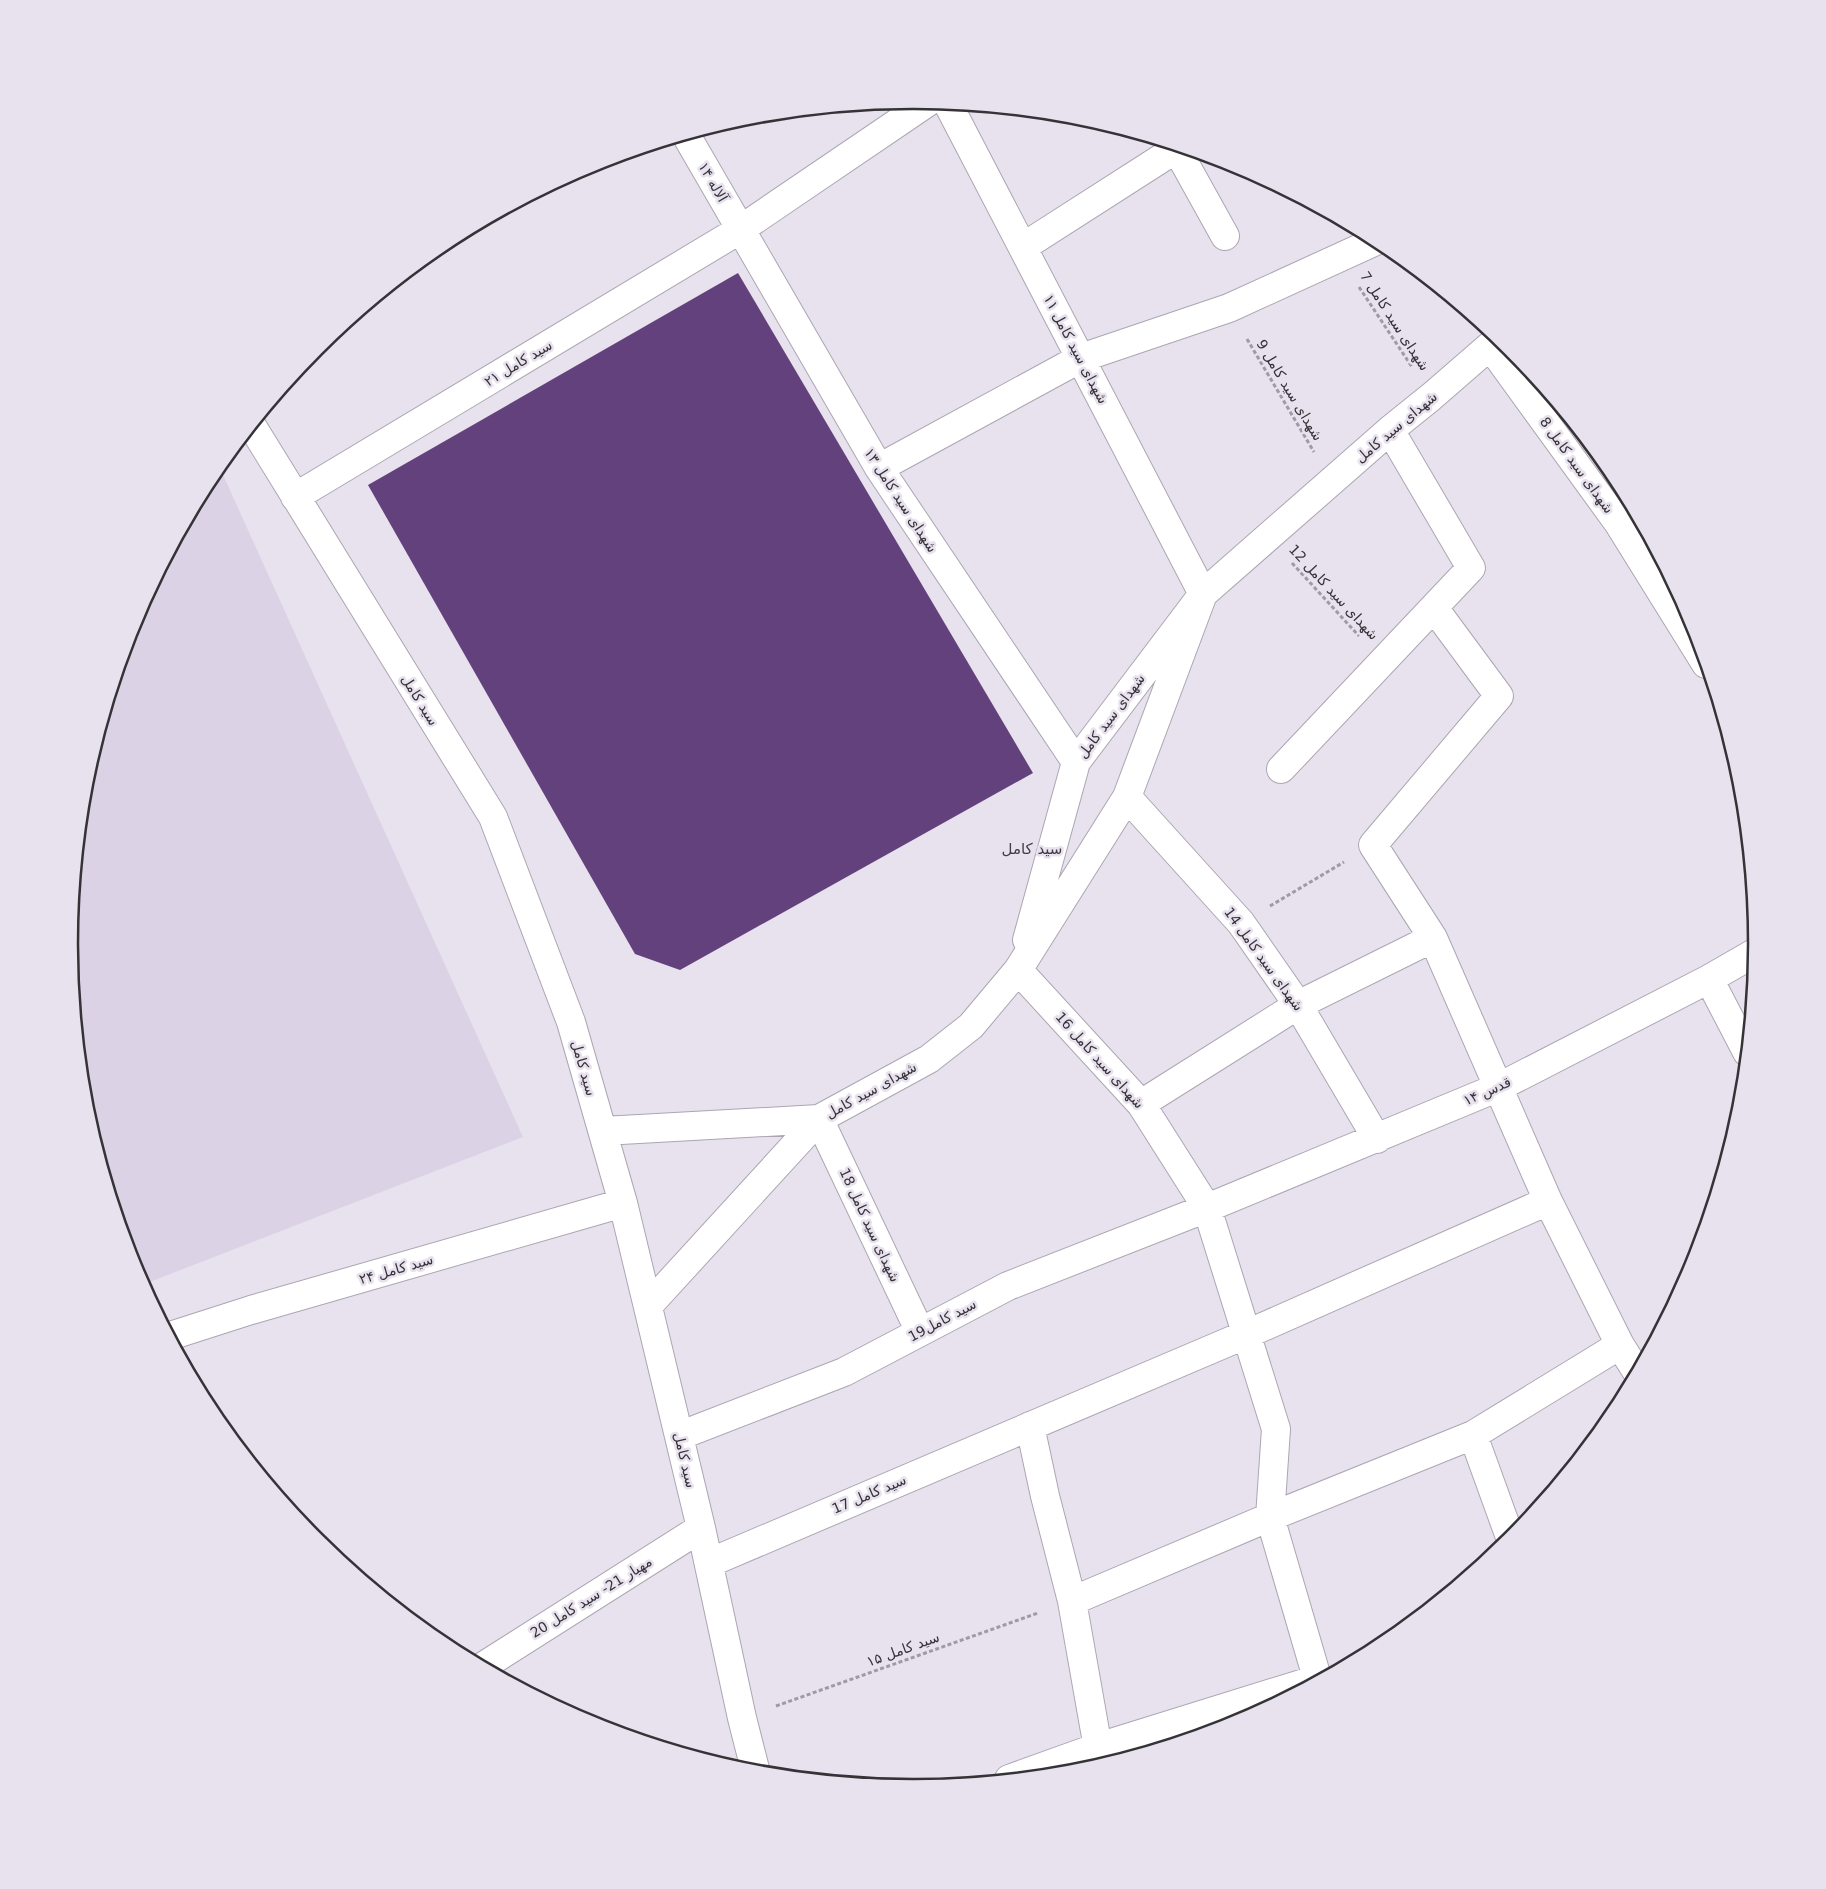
<svg xmlns="http://www.w3.org/2000/svg" width="1826" height="1889" font-family="'DejaVu Sans','Noto Naskh Arabic',sans-serif">
  <style>
    .built { fill: #dcd2e5 }
    .building { fill: #63417c }
    .lines { fill: none; stroke-linecap: round; stroke-linejoin: round }
    .minor-casing { stroke: #aca6b2; stroke-width: 30 }
    .path { stroke: #9f9aa4; stroke-width: 3; stroke-dasharray: 4 2.5; stroke-linecap: butt }
    .minor { stroke: #fff; stroke-width: 28 }
    .labels { text-anchor: middle; stroke-width: 5; stroke-linejoin: round; paint-order: stroke }
    .street-label { font-size: 14px; fill: #353338; stroke: #e8e1ee }
    .neighbourhood-label { font-size: 15px; fill: #413b46; stroke: #e8e1ee }
    .rim { fill: none; stroke: #353338; stroke-width: 2.5 }
  </style>
  <rect width="100%" height="100%" fill="#e8e1ee"/>
  <!-- built -->
  <path class="built" d="M219 466 523 1137 142 1285 133 1267 85 1109 69 944 85 780 133 621 211 475Z"/>
  <!-- building -->
  <path class="building" d="M738 273 1033 773 680 970 635 954 368 485Z"/>
  <g class="lines">
    <defs>
      <path id="minor" d="M948 104 1203 594
        M686 135 879 468 1076 762
        M1175 146 1225 236
        M1023 247 1179 147
        M1490 346 1619 524 1706 664
        M252 426 493 817 571 1022 623 1203 701 1528 742 1718 756 1773
        M879 468 1081 358 1229 308 1378 240
        M295 497 741 229 928 102
        M1434 608 1499 696 1373 845 1433 938 1548 1201 1620 1345 1637 1372
        M1281 769 1471 568 1390 430
        M1127 797 1241 923 1298 1005 1377 1139
        M1027 940 1076 762 1203 594 1390 430 1431 397 1499 338
        M1018 970 1141 1104 1207 1208 1276 1429 1270 1517 1318 1681
        M1709 979 1747 1052
        M1141 1104 1298 1005 1433 938
        M819 1119 920 1332
        M603 1131 819 1119
        M648 1306 819 1119 929 1059 971 1026 1018 970 1127 797 1203 594
        M170 1336 251 1310 623 1203
        M1030 1426 1045 1496 1072 1601 1101 1765
        M1473 1435 1511 1540
        M679 1436 844 1372 1008 1286 1207 1208 1499 1087 1709 979 1756 952
        M709 1563 1247 1334 1548 1201
        M1072 1601 1270 1517 1473 1435 1620 1345
        M482 1667 701 1528
        M1009 1779 1098 1747 1317 1679"/>
    </defs>
    <!-- minor casing -->
    <use href="#minor" class="minor-casing"/>
    <!-- path -->
    <path class="path" d="M1359 287 1412 367
      M1247 339 1314 452
      M1292 563 1359 636
      M1270 906 1344 862
      M776 1706 1038 1613"/>
    <!-- minor -->
    <use href="#minor" class="minor"/>
  </g>
  <g class="labels">
    <!-- street labels -->
    <g class="street-label">
      <text transform="translate(713 182) rotate(60)" y="5">آلاله ۱۴</text>
      <text transform="translate(1395 321) rotate(57)" y="5">شهدای سید کامل 7</text>
      <text transform="translate(1076 349) rotate(62)" y="5">شهدای سید کامل ۱۱</text>
      <text transform="translate(518 363) rotate(-31)" y="5">سید کامل ۲۱</text>
      <text transform="translate(1290 390) rotate(59)" y="5">شهدای سید کامل 9</text>
      <text transform="translate(1396 427) rotate(-40)" y="5">شهدای سید کامل</text>
      <text transform="translate(1577 465) rotate(54)" y="5">شهدای سید کامل 8</text>
      <text transform="translate(901 500) rotate(57)" y="5">شهدای سید کامل ۱۳</text>
      <text transform="translate(1334 592) rotate(47)" y="5">شهدای سید کامل 12</text>
      <text transform="translate(420 700) rotate(58)" y="5">سید کامل</text>
      <text transform="translate(1111 716) rotate(-53)" y="5">شهدای سید کامل</text>
      <text transform="translate(1264 959) rotate(54)" y="5">شهدای سید کامل 14</text>
      <text transform="translate(1100 1060) rotate(48)" y="5">شهدای سید کامل 16</text>
      <text transform="translate(584 1068) rotate(74)" y="5">سید کامل</text>
      <text transform="translate(871 1090) rotate(-29)" y="5">شهدای سید کامل</text>
      <text transform="translate(1487 1091) rotate(-24)" y="5">قدس ۱۴</text>
      <text transform="translate(870 1225) rotate(65)" y="5">شهدای سید کامل 18</text>
      <text transform="translate(396 1269) rotate(-16)" y="5">سید کامل ۲۴</text>
      <text transform="translate(942 1320) rotate(-28)" y="5">سید کامل19</text>
      <text transform="translate(685 1460) rotate(77)" y="5">سید کامل</text>
      <text transform="translate(869 1494) rotate(-23)" y="5">سید کامل 17</text>
      <text transform="translate(591 1597) rotate(-32)" y="5">مهیار 21- سید کامل 20</text>
      <text transform="translate(903 1649) rotate(-20)" y="5">سید کامل ۱۵</text>
    </g>
    <!-- neighbourhood labels -->
    <g class="neighbourhood-label">
      <text x="1032" y="854">سید کامل</text>
    </g>
  </g>
  <!-- crop -->
  <path d="M0 0H1826V1889H0ZM78 944a835 835 0 1 1 1670 0a835 835 0 1 1-1670 0Z" fill="#e8e1ee" fill-rule="evenodd"/>
  <path class="rim" d="M78 944a835 835 0 1 1 1670 0a835 835 0 1 1-1670 0Z"/>
</svg>
